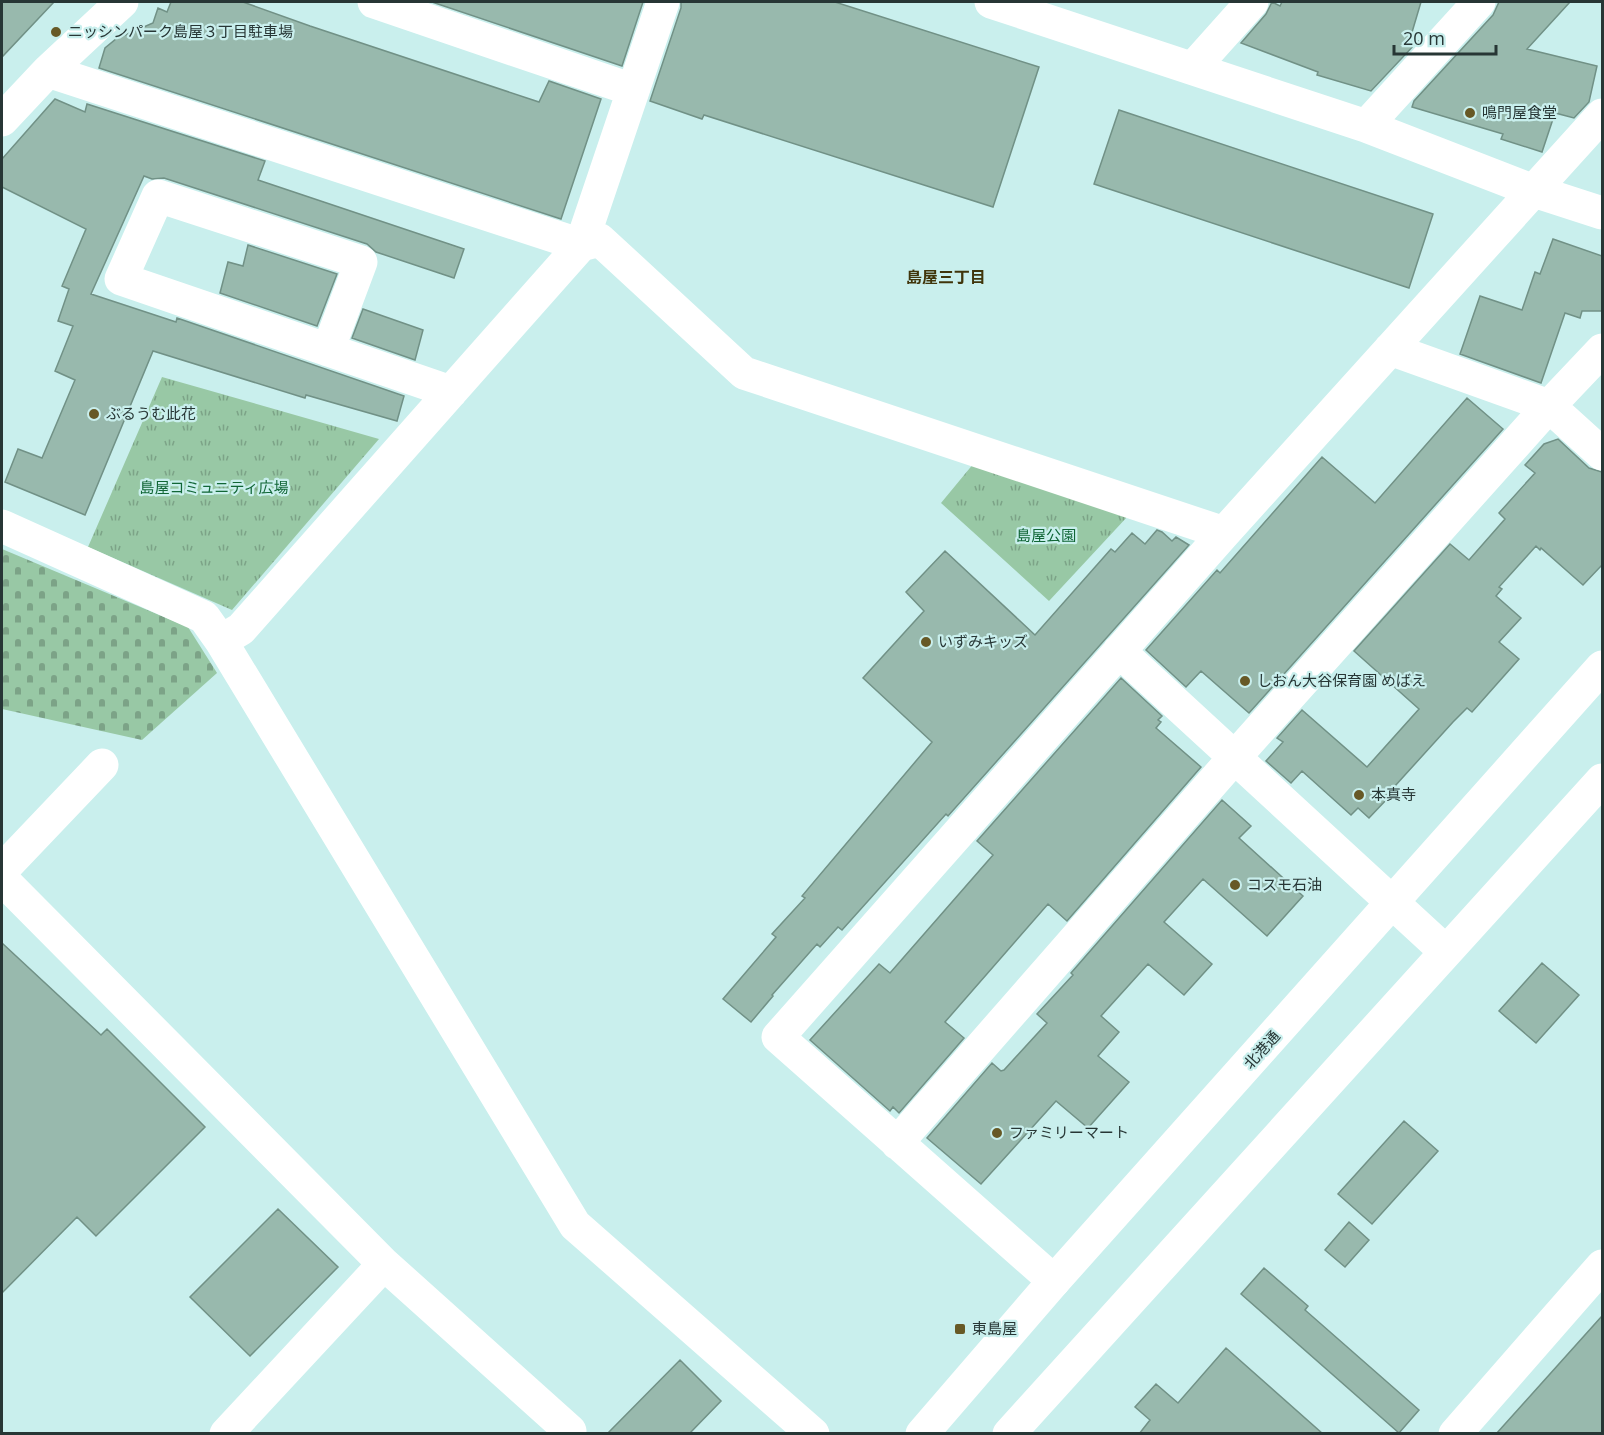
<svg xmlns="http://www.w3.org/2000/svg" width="1604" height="1435" font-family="'Open Sans','Noto Sans JP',sans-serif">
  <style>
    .cemetery { fill: url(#cemetery-stones) }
    .park { fill: url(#park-tufts) }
    .building { fill: #98b9ad; stroke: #719186; stroke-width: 1.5 }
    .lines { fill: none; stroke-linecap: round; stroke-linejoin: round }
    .minor { stroke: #fff; stroke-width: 33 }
    .major { stroke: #fff; stroke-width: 33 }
    .poi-dot { fill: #675926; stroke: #c9efed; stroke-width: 2 }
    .labels { text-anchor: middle; stroke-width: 4.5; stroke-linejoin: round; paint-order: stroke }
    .poi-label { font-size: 15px; fill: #273635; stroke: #c9efed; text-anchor: start }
    .park-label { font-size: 15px; fill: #116636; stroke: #c9efed }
    .street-label { font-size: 15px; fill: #273635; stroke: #c9efed }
    .neighbourhood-label { font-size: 16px; font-weight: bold; fill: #40350b; stroke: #c9efed }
  </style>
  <defs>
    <pattern id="cemetery-stones" width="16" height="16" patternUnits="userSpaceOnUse" patternTransform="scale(1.5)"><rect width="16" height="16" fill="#98c8a5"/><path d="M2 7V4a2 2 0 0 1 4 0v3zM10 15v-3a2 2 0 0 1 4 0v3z" fill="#7ca387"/></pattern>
    <pattern id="park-tufts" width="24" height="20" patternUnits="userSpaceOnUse" patternTransform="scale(1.5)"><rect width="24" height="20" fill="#98c8a5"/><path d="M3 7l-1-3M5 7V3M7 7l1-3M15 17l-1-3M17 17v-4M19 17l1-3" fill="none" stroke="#7ca387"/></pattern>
  </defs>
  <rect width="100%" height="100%" fill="#c9efed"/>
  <!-- cemetery -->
  <path class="cemetery" d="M2 549 188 627 217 673 142 740 2 709Z"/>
  <!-- park -->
  <path class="park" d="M162 377 379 439 232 610 88 547Z
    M974 463 1128 516 1049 601 941 503Z"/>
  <!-- building -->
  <path class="building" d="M2 2H54L2 57Z
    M171 2H243L310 26 539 102 549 81 601 99 561 219 99 68 105 48 116 39 153 23 158 8 167 12Z
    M432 2H643L622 66Z
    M681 2H835L1039 67 993 207 704 115 702 119 650 101 681 8Z
    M1272 2 1280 6 1282 2H1421L1410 39 1418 41 1371 91 1317 75 1318 72 1241 43 1266 14Z
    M1499 2H1570L1527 49 1597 66 1589 102 1574 118 1555 113 1542 152 1501 139 1503 134 1412 107 1414 101 1493 15Z
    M55 99 85 112 87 104 265 161 258 180 464 249 454 278 376 252 367 244 164 178 152 179 144 176 91 294 176 322 177 318 404 396 397 421 306 395 305 398 153 351 85 515 5 482 18 449 42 458 75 380 55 371 73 326 58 321 69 289 62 286 86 229 2 187V159Z
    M1119 110 1433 214 1409 288 1094 184Z
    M1553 239 1602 256V311H1582L1580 318 1565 313 1541 383 1460 354 1480 296 1522 310 1535 272 1540 274Z
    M248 245 337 274 317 326 220 293 228 262 243 266Z
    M363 309 423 330 415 360 352 338Z
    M1467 398 1503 429 1249 713 1201 671 1186 687 1146 650 1217 570 1220 573 1322 457 1375 503Z
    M1558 439 1589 468 1602 472V565L1583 585 1541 548 1540 550 1536 546 1499 587 1502 589 1496 596 1521 618 1499 642 1519 659 1472 712 1467 708 1453 722 1385 797 1387 799 1369 818 1358 808 1351 815 1302 771 1291 783 1266 761 1283 742 1277 738 1302 710 1367 767 1419 709 1354 651 1450 544 1469 560 1505 519 1499 513 1535 473 1525 465 1544 444Z
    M1157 530 1162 532 1172 541 1176 537 1189 545 948 816 946 814 842 930 838 927 820 947 817 944 772 995 773 996 751 1022 723 999 776 937 772 934 805 898 802 896 932 742 863 678 924 611 906 592 945 551 1035 635 1111 549 1115 552 1132 533 1145 544Z
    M1121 678 1162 716 1158 720 1161 722 1156 728 1201 767 1067 921 1048 904 945 1022 964 1038 899 1113 893 1107 890 1111 810 1040 879 964 890 973 993 855 977 841Z
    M1222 800 1251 826 1239 838 1303 896 1267 936 1203 879 1164 922 1212 964 1184 995 1148 964 1101 1016 1119 1032 1098 1056 1129 1082 1088 1128 1056 1101 981 1184 927 1138 992 1063 1001 1071 1004 1070 1047 1023 1037 1014 1073 975 1071 973Z
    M2 943 101 1035 107 1029 205 1127 96 1236 77 1217 2 1293Z
    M1542 963 1579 995 1536 1043 1499 1011Z
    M1404 1121 1438 1151 1372 1224 1338 1194Z
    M278 1209 338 1267 250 1356 190 1297Z
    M1349 1222 1369 1240 1345 1267 1325 1250Z
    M1264 1268 1308 1306 1305 1310 1419 1410 1399 1433 1241 1294Z
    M1602 1316V1434H1496Z
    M1226 1348 1323 1434H1139L1150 1420 1135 1407 1156 1384 1178 1403Z
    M680 1360 721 1401 689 1434H607Z"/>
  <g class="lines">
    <!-- minor -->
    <path class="minor" d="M374 2 633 90
      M991 2 1366 126 1534 191 1602 213
      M1193 68 1252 2
      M48 71 581 245 600 240 744 373 1224 533
      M2 120 48 71 122 2
      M1366 126 1479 2
      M1390 349 1549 406 1602 454
      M328 350 361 262 158 196 121 279 451 392
      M2 526 204 617 221 641 575 1225 813 1434
      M221 641 241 629 581 245 663 2
      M1119 651 1445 951
      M2 870 102 765
      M2 879 384 1264 570 1431 567 1434
      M897 1143 1234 758 1549 406 1602 350
      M1054 1281 778 1037 1224 533 1602 115
      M226 1434 384 1264
      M1455 1434 1602 1266"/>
    <!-- major -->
    <path class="major" d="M922 1434 1054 1281 1602 667
      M1009 1434 1602 780"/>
  </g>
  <!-- markers -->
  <g class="poi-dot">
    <circle cx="56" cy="32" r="6"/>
    <circle cx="1470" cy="113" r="6"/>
    <circle cx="94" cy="414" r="6"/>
    <circle cx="926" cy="642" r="6"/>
    <circle cx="1245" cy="681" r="6"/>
    <circle cx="1359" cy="795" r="6"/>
    <circle cx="1235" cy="885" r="6"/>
    <circle cx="997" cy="1133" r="6"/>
    <rect x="954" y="1323" width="12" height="12" rx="3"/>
  </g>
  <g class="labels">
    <!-- poi labels -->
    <g class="poi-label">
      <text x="68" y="37">ニッシンパーク島屋３丁目駐車場</text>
      <text x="1482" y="118">鳴門屋食堂</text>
      <text x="106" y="419">ぶるうむ此花</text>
      <text x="938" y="647">いずみキッズ</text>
      <text x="1257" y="686">しおん大谷保育園 めばえ</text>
      <text x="1371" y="800">本真寺</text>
      <text x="1247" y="890">コスモ石油</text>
      <text x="1009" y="1138">ファミリーマート</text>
      <text x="972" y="1334">東島屋</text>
    </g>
    <!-- park labels -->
    <g class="park-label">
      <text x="214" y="493">島屋コミュニティ広場</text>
      <text x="1046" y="541">島屋公園</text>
    </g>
    <!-- street labels -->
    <g class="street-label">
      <text transform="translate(1262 1050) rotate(-48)" y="5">北港通</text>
    </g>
    <!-- neighbourhood labels -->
    <g class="neighbourhood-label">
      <text x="946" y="283">島屋三丁目</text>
    </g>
  </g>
  <!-- border -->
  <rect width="1604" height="1435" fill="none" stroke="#273635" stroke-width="6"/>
  <!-- scale -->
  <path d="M1394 45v9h102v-9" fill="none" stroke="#273635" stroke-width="3"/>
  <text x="1403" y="45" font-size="18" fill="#273635" stroke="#c9efed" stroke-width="4.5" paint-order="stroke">20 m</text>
</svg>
